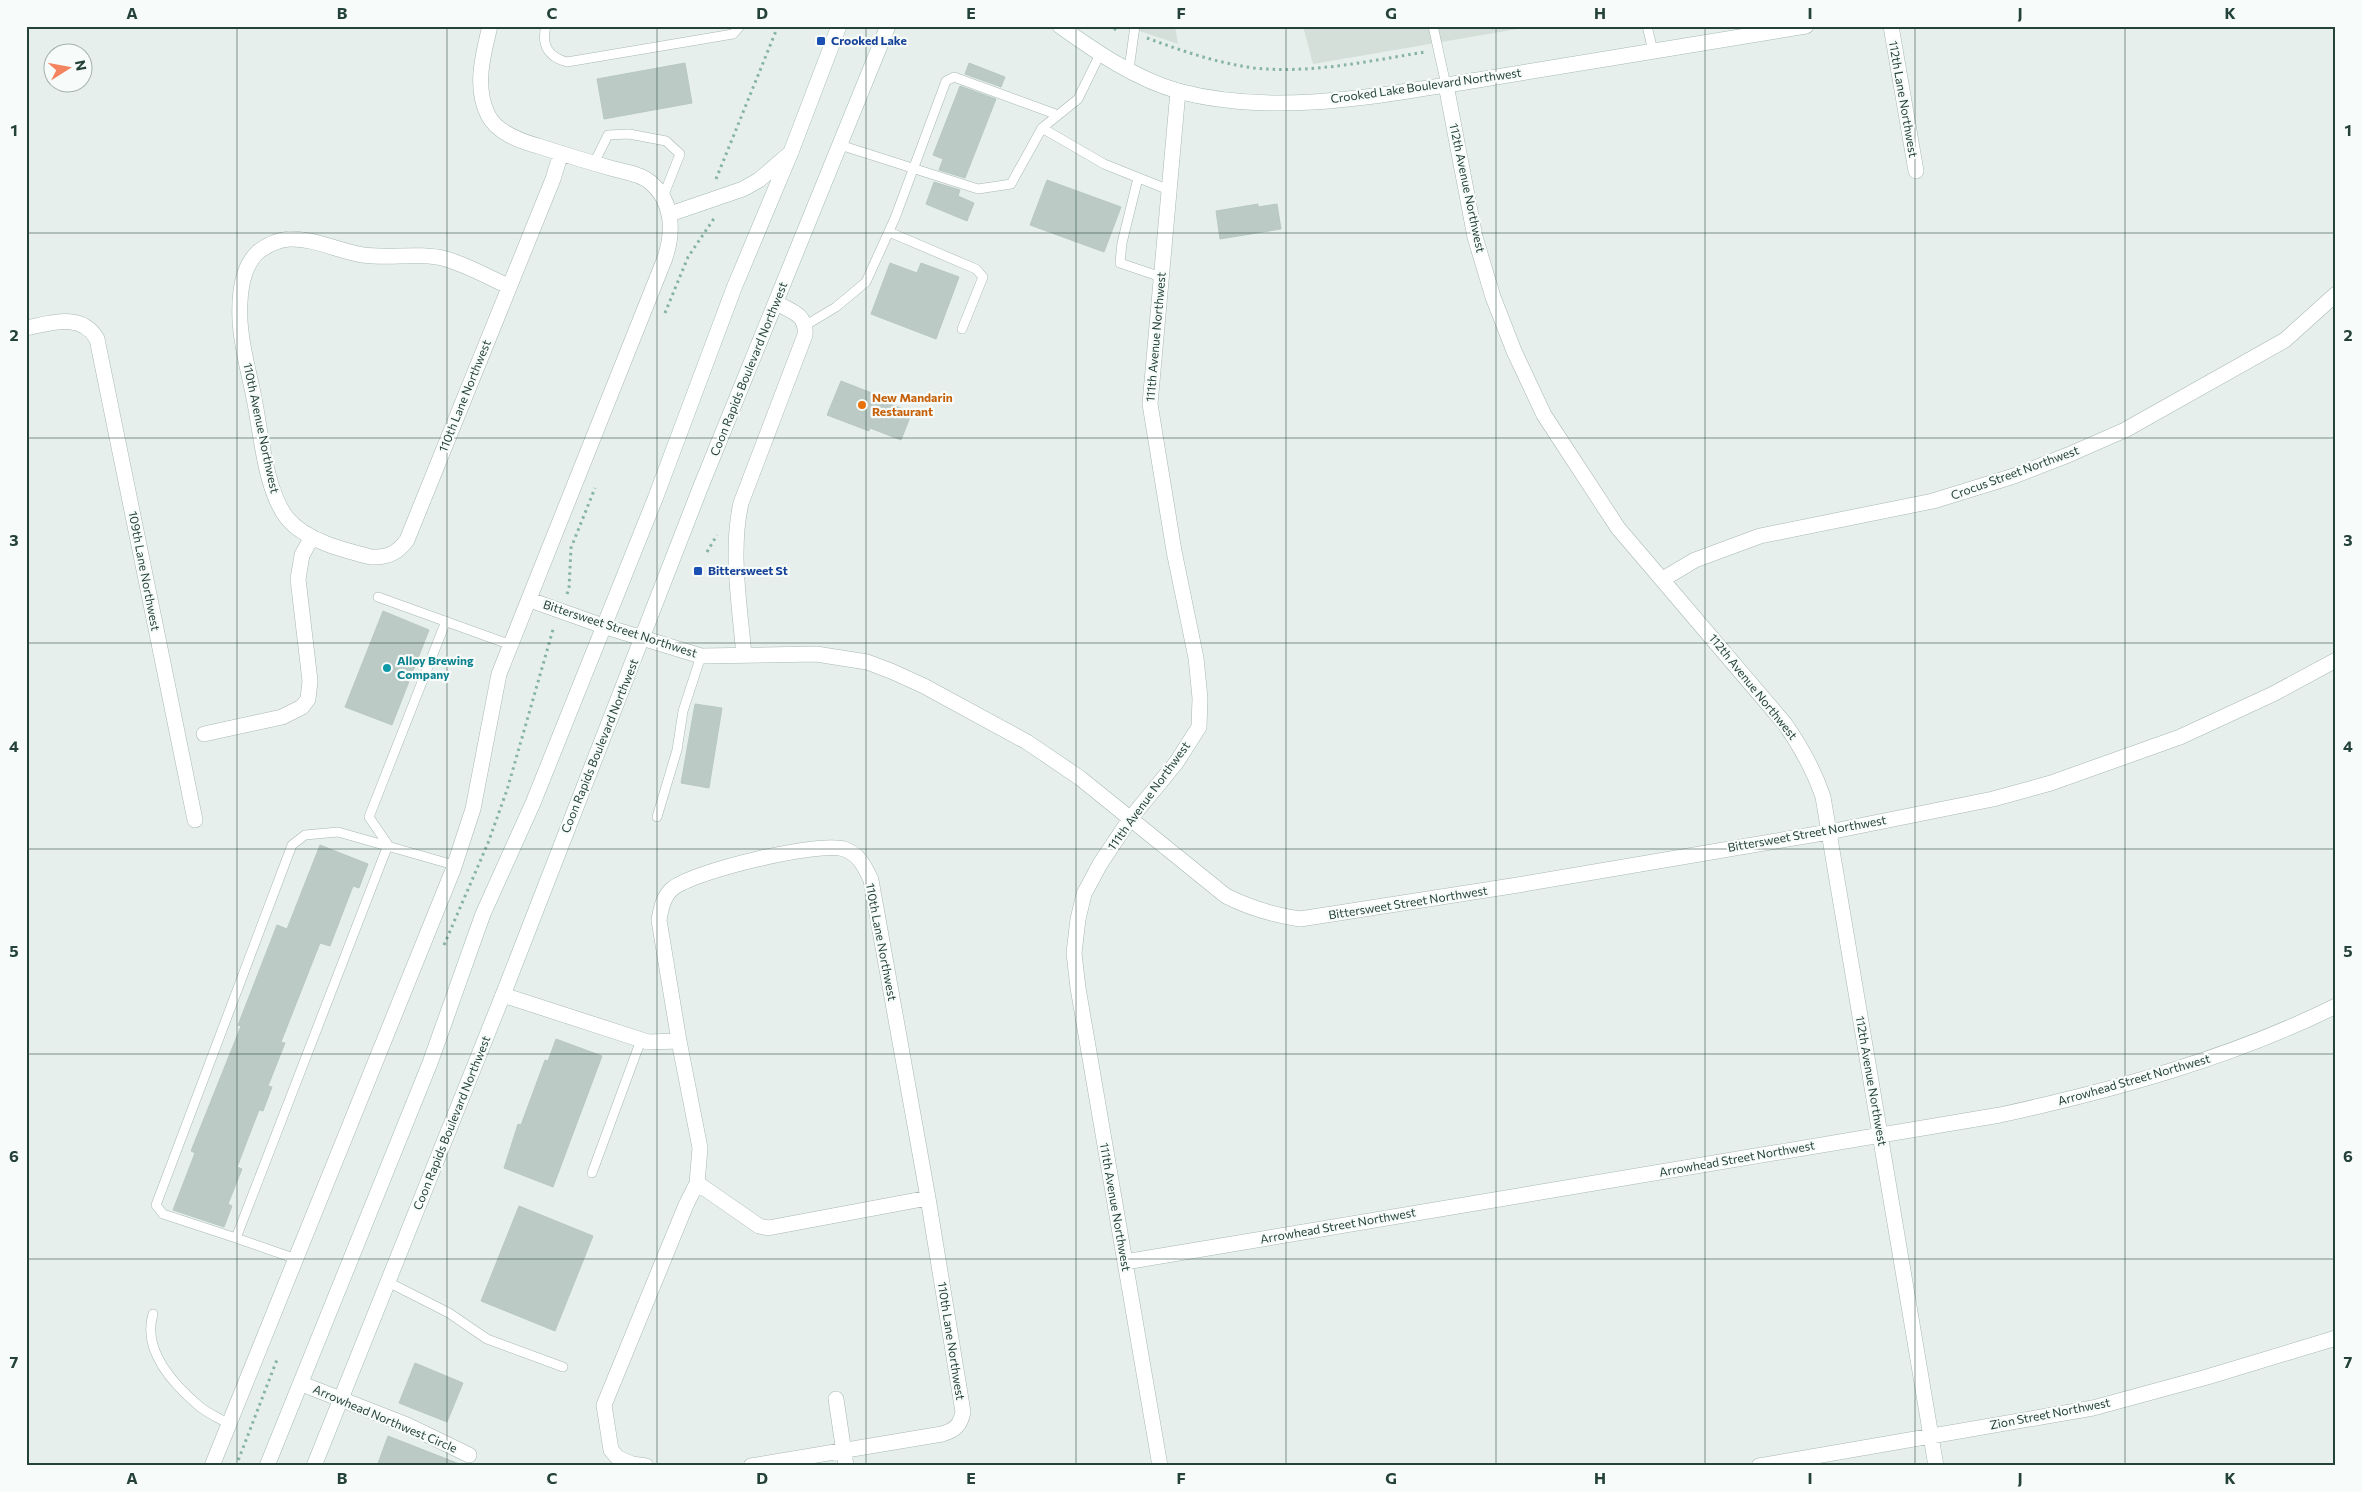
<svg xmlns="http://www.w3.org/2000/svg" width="2362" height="1492" font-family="Commissioner,sans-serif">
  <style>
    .built { fill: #d4dfda }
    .building { fill: #bbcac4; stroke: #b8c9c2 }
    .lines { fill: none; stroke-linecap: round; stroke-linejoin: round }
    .lane-casing { stroke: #a8b8b2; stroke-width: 10 }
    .street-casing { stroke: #a8b8b2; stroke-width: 16 }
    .secondary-casing { stroke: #a4bbb3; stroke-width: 16 }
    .path { stroke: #86b3a5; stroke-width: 3; stroke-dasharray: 2.5 4; stroke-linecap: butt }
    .lane { stroke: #fff; stroke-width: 9 }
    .street { stroke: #fff; stroke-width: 15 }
    .secondary { stroke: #fff; stroke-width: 15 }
    .grid { fill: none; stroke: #24423a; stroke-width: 1; stroke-opacity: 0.55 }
    .transit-dot { fill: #1a4fb4; stroke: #f7fbf9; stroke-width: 2 }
    .food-dot { fill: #e8710a; stroke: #f7fbf9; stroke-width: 2 }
    .culture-dot { fill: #0f9aa8; stroke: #f7fbf9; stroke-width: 2 }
    .labels { text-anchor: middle; stroke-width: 4.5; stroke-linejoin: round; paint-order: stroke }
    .transit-label { font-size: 12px; font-weight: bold; fill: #164399; stroke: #f7fbf9; text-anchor: start }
    .street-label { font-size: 12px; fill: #24423a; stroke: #f7fbf9 }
    .food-label { font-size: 12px; font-weight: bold; fill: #c56008; stroke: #f7fbf9; text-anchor: start }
    .culture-label { font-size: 12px; font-weight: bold; fill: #0d838f; stroke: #f7fbf9; text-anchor: start }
    .neatline { fill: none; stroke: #24423a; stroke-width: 2 }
    .grid-label { font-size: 16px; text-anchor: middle; font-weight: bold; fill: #24423a }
  </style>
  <rect width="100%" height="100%" fill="#e6efeb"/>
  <!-- built -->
  <path class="built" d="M1125 26H1175L1178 44Z
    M1303 26H1534L1313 64Z"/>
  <!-- building -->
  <path class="building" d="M685 63 692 103 604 119 597 79Z
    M969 63 1005 77 1001 87 965 74Z
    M960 86 996 99 965 178 939 170 943 159 933 155Z
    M1047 180 1121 207 1104 252 1030 225Z
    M934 182 960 190 958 196 974 203 967 221 926 204Z
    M1258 204V207L1277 204 1281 229 1220 239 1216 211Z
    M890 263 917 273 921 263 959 277 936 339 871 314Z
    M841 381 877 395 875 399 912 412 901 440 870 428 869 431 827 415Z
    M383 611 429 630 392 725 345 707Z
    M695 704 722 708 709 788 681 783Z
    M320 845 368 864 359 888 353 886 330 946 320 943 281 1042 285 1043 268 1086 272 1087 263 1111 259 1110 237 1167 242 1169 228 1204 232 1206 224 1227 173 1210 195 1153 191 1151 241 1026 238 1025 277 925 287 929Z
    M556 1039 602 1056 553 1187 504 1168 518 1124 521 1125 545 1060 548 1061Z
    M519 1206 593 1236 555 1331 481 1301Z
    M415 1363 463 1383 447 1422 399 1403Z
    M388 1436 462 1465V1466H377Z"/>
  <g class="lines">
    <defs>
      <path id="lane" d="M546 26C541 45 548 57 567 62L733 34 740 26
        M1433 26 1446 85
        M1647 26 1653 51
        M1129 69 1135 26
        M1042 128 1104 164 1169 190
        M840 145 978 189 1011 184 1042 128 1078 99 1100 54
        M594 163 608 135 629 134 666 141 680 154 663 197
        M1138 178 1122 243 1120 263 1161 277
        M889 232 976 269 983 277 962 329
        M806 325 836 307 866 282 895 218 946 81 954 77 1058 115
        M378 597 511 645
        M657 817 677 750 683 711 701 656
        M592 1173 641 1040
        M236 1238 163 1214 156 1205 292 845 305 835 338 832 454 865
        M296 1259 236 1238 388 845 369 817 446 621
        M388 1282 449 1313 487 1339 563 1367
        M153 1314C142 1350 173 1384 199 1406 207 1413 219 1418 229 1424"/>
      <path id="street" d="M1891 26 1916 171
        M1446 85 1475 237 1493 297 1514 351 1544 415 1618 528 1785 724C1801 747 1814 770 1823 797L1936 1466
        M508 286C488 277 467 265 446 259 419 252 390 259 363 255 338 251 314 238 289 239 278 240 267 245 258 252 241 268 239 298 240 320 241 346 249 372 254 398 261 432 265 490 287 518 306 541 343 550 371 557 387 558 398 553 407 540L553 179 561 153
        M26 328C51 323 82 312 97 339L195 820
        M1663 579 1695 560 1760 536 1933 501 2014 476 2068 455 2125 430 2285 340 2336 294
        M530 600 603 626 701 656 816 654 867 662 891 671 924 686 1027 742 1080 778 1226 896C1250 908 1273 915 1300 919L1518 885 1829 832 1993 799 2051 783 2180 737 2273 694 2336 660
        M744 656C740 607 730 552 741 503L805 335C807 315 792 311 776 303
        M204 734 282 717 302 707 308 699 310 681 298 579 302 555 312 537
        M503 995 648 1042 679 1041
        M697 1183 759 1226 768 1228 928 1198
        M1125 1262 2000 1115C2114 1090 2231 1058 2336 1006
        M302 1384 407 1425 469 1455
        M836 1399 846 1466
        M212 1466 453 870 473 809 499 674 665 258C674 231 673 201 650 182 641 174 625 172 614 169 589 162 563 154 538 146 520 141 497 133 488 115 474 87 483 55 490 26
        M646 1466 632 1464 618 1458 611 1450 604 1405 686 1205 697 1183 700 1148 679 1041 659 920C661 909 663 897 672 889 693 871 819 841 844 849 859 854 865 867 871 880L928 1198 963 1412C960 1426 955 1430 942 1434L751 1466
        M1160 1466 1078 988 1074 953 1078 919 1084 894 1100 864 1130 819 1176 763 1199 727 1200 698 1196 658 1174 551 1150 404 1178 91
        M1759 1466 2093 1408 2207 1377 2336 1338"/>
      <path id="secondary" d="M1060 26C1096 52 1136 79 1178 91 1275 117 1382 95 1478 80 1587 63 1697 43 1806 26
        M670 214 743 189 759 180 788 155
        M267 1466 430 1063 483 914 533 803 655 499 734 288 791 152 839 26
        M314 1466 503 995 701 486 888 26"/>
    </defs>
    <!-- lane casing -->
    <use href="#lane" class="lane-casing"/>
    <!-- street casing -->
    <use href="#street" class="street-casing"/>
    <!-- secondary casing -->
    <use href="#secondary" class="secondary-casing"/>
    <!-- path -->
    <path class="path" d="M1108 26 1119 31
      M1147 38C1182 51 1217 63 1254 68 1311 74 1369 61 1425 52
      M716 179 778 26
      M665 313 688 257 715 217
      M707 552 717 535
      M567 594 569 588 571 548 595 488
      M444 945 488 843 507 790 554 626
      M236 1466 278 1357"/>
    <!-- lane -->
    <use href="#lane" class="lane"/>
    <!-- street -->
    <use href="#street" class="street"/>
    <!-- secondary -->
    <use href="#secondary" class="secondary"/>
  </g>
  <!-- grid -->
  <path class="grid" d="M237 26V1466M447 26V1466M657 26V1466M866 26V1466M1076 26V1466M1286 26V1466M1496 26V1466M1705 26V1466M1915 26V1466M2125 26V1466M26 233H2336M26 438H2336M26 643H2336M26 849H2336M26 1054H2336M26 1259H2336"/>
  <!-- markers -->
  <g class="transit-dot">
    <rect x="816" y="36" width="10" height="10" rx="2.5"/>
    <rect x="693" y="566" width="10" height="10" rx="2.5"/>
  </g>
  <circle class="food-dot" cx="862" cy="405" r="5"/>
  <circle class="culture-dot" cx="387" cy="668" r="5"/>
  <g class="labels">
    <!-- transit labels -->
    <g class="transit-label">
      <text x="831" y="45">Crooked Lake</text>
      <text x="708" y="575">Bittersweet St</text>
    </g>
    <!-- street labels -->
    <g class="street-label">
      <text transform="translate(1426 86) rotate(-8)" y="4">Crooked Lake Boulevard Northwest</text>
      <text transform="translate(1903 99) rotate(80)" y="4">112th Lane Northwest</text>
      <text transform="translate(1467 188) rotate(78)" y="4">112th Avenue Northwest</text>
      <text transform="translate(1156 337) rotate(-85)" y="4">111th Avenue Northwest</text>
      <text transform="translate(749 369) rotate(-68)" y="4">Coon Rapids Boulevard Northwest</text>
      <text transform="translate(465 396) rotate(-68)" y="4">110th Lane Northwest</text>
      <text transform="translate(261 428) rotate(78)" y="4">110th Avenue Northwest</text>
      <text transform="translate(2015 473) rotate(-20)" y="4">Crocus Street Northwest</text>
      <text transform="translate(144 571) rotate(79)" y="4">109th Lane Northwest</text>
      <text transform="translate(620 629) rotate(18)" y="4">Bittersweet Street Northwest</text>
      <text transform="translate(1753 687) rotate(51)" y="4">112th Avenue Northwest</text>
      <text transform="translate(600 746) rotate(-68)" y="4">Coon Rapids Boulevard Northwest</text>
      <text transform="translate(1149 796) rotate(-54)" y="4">111th Avenue Northwest</text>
      <text transform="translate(1807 834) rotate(-10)" y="4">Bittersweet Street Northwest</text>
      <text transform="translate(1408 903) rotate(-9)" y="4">Bittersweet Street Northwest</text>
      <text transform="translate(881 942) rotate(79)" y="4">110th Lane Northwest</text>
      <text transform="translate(2134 1080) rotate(-16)" y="4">Arrowhead Street Northwest</text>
      <text transform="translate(1871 1081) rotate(80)" y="4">112th Avenue Northwest</text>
      <text transform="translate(452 1123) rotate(-68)" y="4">Coon Rapids Boulevard Northwest</text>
      <text transform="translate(1737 1159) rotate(-10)" y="4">Arrowhead Street Northwest</text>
      <text transform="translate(1115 1207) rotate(80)" y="4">111th Avenue Northwest</text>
      <text transform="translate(1338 1226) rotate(-10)" y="4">Arrowhead Street Northwest</text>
      <text transform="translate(951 1341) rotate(81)" y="4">110th Lane Northwest</text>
      <text transform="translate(2050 1414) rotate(-11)" y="4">Zion Street Northwest</text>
      <text transform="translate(385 1419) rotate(23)" y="4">Arrowhead Northwest Circle</text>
    </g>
    <!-- food labels -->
    <g class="food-label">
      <text x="872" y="402">New Mandarin<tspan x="872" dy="14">Restaurant</tspan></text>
    </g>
    <!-- culture labels -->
    <g class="culture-label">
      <text x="397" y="665">Alloy Brewing<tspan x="397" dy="14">Company</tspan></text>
    </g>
  </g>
  <!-- border -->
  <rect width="2362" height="1492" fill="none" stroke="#f7fbf9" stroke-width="55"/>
  <!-- north arrow -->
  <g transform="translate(68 68) rotate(79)"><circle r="24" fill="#f7fbf9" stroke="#a3b1ad"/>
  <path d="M0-4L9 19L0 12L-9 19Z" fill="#f4845f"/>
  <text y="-8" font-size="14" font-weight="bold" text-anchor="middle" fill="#24423a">N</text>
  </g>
  <rect x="28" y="28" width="2306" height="1436" class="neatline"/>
  <g class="grid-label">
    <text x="132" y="19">A</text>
    <text x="342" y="19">B</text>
    <text x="552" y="19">C</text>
    <text x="762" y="19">D</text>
    <text x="971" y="19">E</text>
    <text x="1181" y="19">F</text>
    <text x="1391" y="19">G</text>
    <text x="1600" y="19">H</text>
    <text x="1810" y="19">I</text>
    <text x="2020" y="19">J</text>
    <text x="2230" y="19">K</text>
    <text x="14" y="136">1</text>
    <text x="2348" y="136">1</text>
    <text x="14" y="341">2</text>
    <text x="2348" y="341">2</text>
    <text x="14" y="546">3</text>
    <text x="2348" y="546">3</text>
    <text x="14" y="752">4</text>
    <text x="2348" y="752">4</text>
    <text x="14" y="957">5</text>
    <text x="2348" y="957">5</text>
    <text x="14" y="1162">6</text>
    <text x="2348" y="1162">6</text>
    <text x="14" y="1368">7</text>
    <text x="2348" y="1368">7</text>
    <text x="132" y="1484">A</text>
    <text x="342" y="1484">B</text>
    <text x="552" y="1484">C</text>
    <text x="762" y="1484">D</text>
    <text x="971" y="1484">E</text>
    <text x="1181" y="1484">F</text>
    <text x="1391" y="1484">G</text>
    <text x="1600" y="1484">H</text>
    <text x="1810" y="1484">I</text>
    <text x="2020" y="1484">J</text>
    <text x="2230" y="1484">K</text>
  </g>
</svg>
